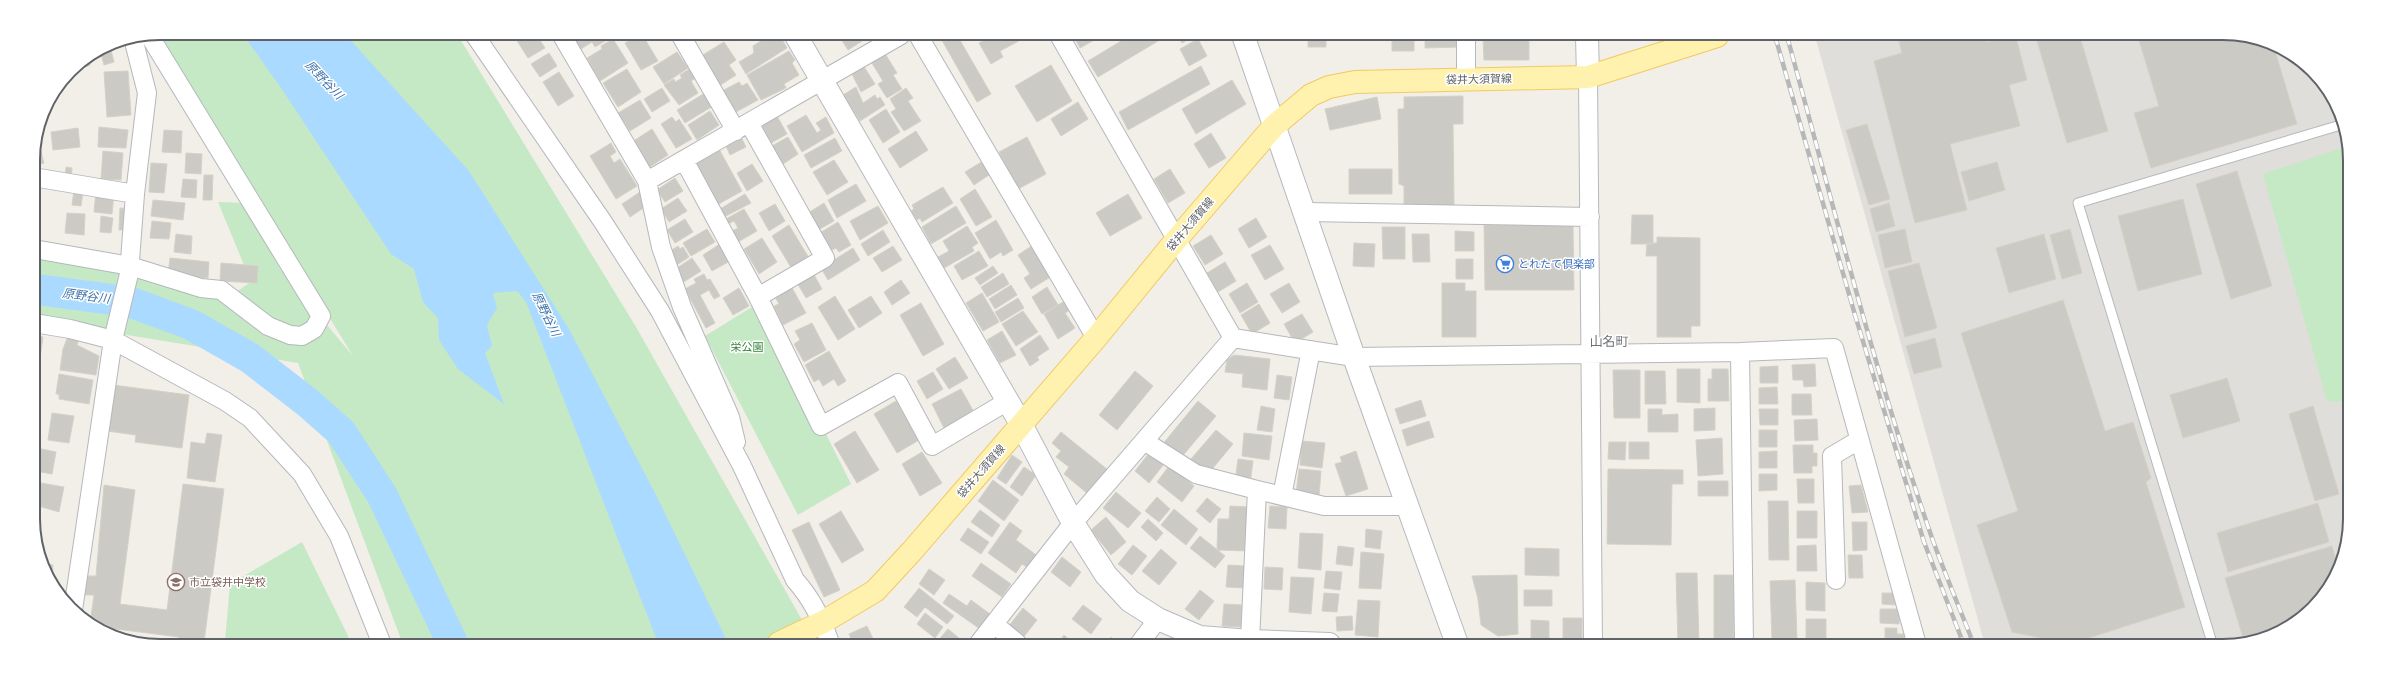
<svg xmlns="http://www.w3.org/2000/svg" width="2383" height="679" font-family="Quicksand,'Noto Sans JP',sans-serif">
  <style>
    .industrial { fill: #e0deda }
    .green { fill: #c5e8c5 }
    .water { fill: #aadaff }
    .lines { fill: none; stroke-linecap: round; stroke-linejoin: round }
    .river { stroke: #aadaff; stroke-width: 31 }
    .building { fill: #cccac5; stroke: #d6d1c6 }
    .lane-casing { stroke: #b5b8bc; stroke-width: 11 }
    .street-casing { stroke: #b5b8bc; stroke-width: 20 }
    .secondary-casing { stroke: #b6babf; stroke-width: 24 }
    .primary-casing { stroke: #f2c960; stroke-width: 24 }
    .lane { stroke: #fff; stroke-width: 9 }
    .street { stroke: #fff; stroke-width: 18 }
    .secondary { stroke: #fff; stroke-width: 22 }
    .primary { stroke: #fff2af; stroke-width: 22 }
    .rail-casing { stroke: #b6b7b8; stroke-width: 4.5 }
    .rail { stroke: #fff; stroke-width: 3; stroke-dasharray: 9; stroke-linecap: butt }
    .labels { text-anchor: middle; stroke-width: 3; stroke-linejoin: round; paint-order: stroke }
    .street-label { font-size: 11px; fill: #5f6368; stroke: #fff }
    .shop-label { font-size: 11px; fill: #366cbe; stroke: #fff; text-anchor: start }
    .park-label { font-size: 11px; fill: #348238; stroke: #fff }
    .education-label { font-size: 11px; fill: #785e54; stroke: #fff; text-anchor: start }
    .water-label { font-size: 12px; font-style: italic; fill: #4174aa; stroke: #fff }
    .quarter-label { font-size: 13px; fill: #70757a; stroke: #fff }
    .rim { fill: none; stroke: #5f6368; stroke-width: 2 }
  </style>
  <rect width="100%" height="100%" fill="#f1efe8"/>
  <!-- industrial -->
  <path class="industrial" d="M1815 36 2256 37 2313 70 2337 104 2348 135 2346 552 2329 589 2307 615 2272 636 2231 646 1985 645Z"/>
  <!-- green -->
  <path class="green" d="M156 34H457L636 327 815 643 402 642 298 363 115 333 34 324V251L230 296 251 282 218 202 246 203 280 269 353 356Z
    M2348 146 2346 402 2327 401 2263 174Z
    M760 302 851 484 798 515 705 336Z
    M302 542 351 642H225L230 584Z"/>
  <!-- water -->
  <path class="water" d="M242 33H344L469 171 569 329 656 495 728 643H658L526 302 517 291 493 293 497 308 487 325 492 346 485 353 504 404 458 369 439 340 438 318 423 302 414 269 391 254 279 85Z"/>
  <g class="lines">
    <!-- river -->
    <path class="river" d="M34 289 130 302 192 325 250 358 307 402 341 432 382 495 452 642"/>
  </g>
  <!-- building -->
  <path class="building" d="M524 34H536L545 48 528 58 516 39Z
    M571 34H617L595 47 592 42 576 52Z
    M642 34 658 61 641 70 625 43Z
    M772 34H779L787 48 746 74 739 62 754 53 753 46Z
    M838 34H858L862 41 848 50Z
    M939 35H957L991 94 977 102Z
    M976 35H991L980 41Z
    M995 35H1030L1000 51 1003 57 991 64 979 43Z
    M1073 35H1103L1080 48Z
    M1131 35H1161L1163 38 1098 77 1088 61Z
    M1177 35H1196L1182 43Z
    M1308 35H1326V47H1308Z
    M1392 36H1414V51H1392Z
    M1425 36H1459V47L1425 48Z
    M1483 36H1529V60H1484Z
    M1898 37H1985L1986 42 2005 37H2016L2027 80 2009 85 2020 126 1950 144 1967 210 1915 223 1874 61 1902 53Z
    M2036 37H2080L2108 131 2067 143Z
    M2138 37H2256L2281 52 2276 54 2297 124 2151 168 2134 113 2159 106Z
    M613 39 628 63 600 81 587 58 602 49 601 46Z
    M1198 39 1207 56 1189 66 1180 49Z
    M724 42 736 60 729 65 736 75 719 86 701 56Z
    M110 46 114 62 104 65 100 50Z
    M789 51 795 60 792 63 799 75 784 84 786 88 761 100 747 75Z
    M677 52 688 68 664 84 653 67Z
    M884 52 897 73 893 75 902 89 887 98 878 84 883 81 870 60Z
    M549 53 557 66 540 77 531 64Z
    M88 58 90 65 80 69 78 65Z
    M863 65 875 84 861 92 851 72Z
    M1051 65 1072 101 1037 122 1015 86Z
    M1201 66 1210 84 1128 130 1119 112Z
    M691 68 696 78 691 81 698 93 679 105 664 85 674 79 675 82 682 78 680 75Z
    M627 69 641 92 618 107 603 83Z
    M128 71 131 115 107 117 104 72Z
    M559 72 574 96 558 106 543 82Z
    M1232 80 1246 104 1196 134 1182 109Z
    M739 82 742 86 747 83 758 100 734 113 722 91Z
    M856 87 863 103 875 95 877 99 880 97 885 105 860 121 843 95Z
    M662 88 670 101 652 112 644 99Z
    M906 88 913 98 908 101 921 121 904 131 891 112 896 109 890 99Z
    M705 93 713 106 685 123 677 110Z
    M1463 96V124H1453L1454 205H1404V186L1399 184 1398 109H1404V97Z
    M1377 97 1381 119 1330 130 1325 109Z
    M640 100 651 118 630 131 618 113Z
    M1078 102 1088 119 1061 136 1051 119Z
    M886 109 900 132 883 143 869 120Z
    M710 111 719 125 697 140 688 125Z
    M806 115 817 133 821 130 816 123 826 117 834 133 802 152 787 126Z
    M777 116 787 134 771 143 761 126Z
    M672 117 676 122 679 119 692 139 676 148 661 124Z
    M1867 124 1890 199 1869 205 1846 130Z
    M99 127 128 130 126 148 98 147Z
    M78 128 80 147 53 150 51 132Z
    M652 129 668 155 648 168 632 142Z
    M164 130 182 131 181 153 162 152Z
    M916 131 928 150 900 168 888 149Z
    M1211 133 1226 158 1209 168 1194 144Z
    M788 137 798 154 783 164 772 146Z
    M1027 137 1046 174 1018 189 999 152Z
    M835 138 842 151 811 168 804 155Z
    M742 139 746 147 730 155 726 146Z
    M611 143 616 152 610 156 614 163 620 159 637 186 616 199 590 156Z
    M40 148 44 163 33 166 34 150Z
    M719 149 742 191 717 205 696 167 698 161Z
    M103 151 123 153 121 180 101 179Z
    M186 153 202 154 201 174 185 173Z
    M834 160 848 182 827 195 813 172Z
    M983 161 992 173 974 185 965 172Z
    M1997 162 2005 190 1969 201 1961 172Z
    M151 163 167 164 164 193 149 192Z
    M752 164 763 181 747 191 737 173Z
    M66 167 72 168 71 179H65Z
    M1170 169 1185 193 1168 203 1154 179Z
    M1349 169H1392V194H1349Z
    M2237 171 2272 286 2231 299 2196 184Z
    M204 175H213L212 200H203Z
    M675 178 683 191 665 202 657 190Z
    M183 179 197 180 196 198 181 197Z
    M856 184 866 201 837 218 828 200Z
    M943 187 953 203 922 222 920 218 917 220 911 211 914 209 912 205Z
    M975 189 992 217 976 226 960 199Z
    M74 190 83 192 81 206 72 205Z
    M96 191 114 193 112 214 94 212Z
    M640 192 648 205 630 217 622 204Z
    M745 194 751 203 724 217 720 209Z
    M1128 194 1142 218 1110 236 1096 213Z
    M678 198 687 211 669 222 661 209Z
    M2183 199 2202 274 2138 291 2118 216Z
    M153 200 185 203 183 220 151 216Z
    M824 203 834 221 818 230 808 213Z
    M1889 203 1895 226 1876 232 1870 209Z
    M775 204 785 221 769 231 759 213Z
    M878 206 888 223 860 240 850 221Z
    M956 206 966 223 931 244 922 227Z
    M120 208 130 209 129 230H119Z
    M744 209 757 231 738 242 732 231 738 228 734 221 728 224 726 219Z
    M67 213 85 214 84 235 65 233Z
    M1632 215H1653V244H1631Z
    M101 216 113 218 111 233 100 232Z
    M1256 218 1267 237 1249 248 1238 229Z
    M685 219 693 232 675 243 667 230Z
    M996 220 1013 250 1003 256 1001 252 990 259 975 233Z
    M152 221 171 223 169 239 150 238Z
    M838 222 851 245 839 252 836 248 828 252 818 234Z
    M789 225 809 258 792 269 772 236Z
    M1484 225H1573L1574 290H1485Z
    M967 226 978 243 972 247 974 251 944 268 938 257 949 251 943 241Z
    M1382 227H1405V259H1383Z
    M707 229 715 242 691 256 683 243Z
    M1905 229 1912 262 1885 268 1878 235Z
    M2070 229 2082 273 2062 279 2050 235Z
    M883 230 890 242 868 256 861 244Z
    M1455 231 1474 232V251H1455Z
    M176 234 192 236 191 254 174 252Z
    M1412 234H1429L1430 262H1413Z
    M2044 234 2056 279 2009 293 1996 248Z
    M1211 235 1223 254 1205 265 1193 246Z
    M1657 237 1700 238V326H1691V337H1657V256H1646L1647 243H1657Z
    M762 238 777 262 759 274 744 249Z
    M1354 243 1375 244 1374 267 1353 266Z
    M720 244 730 261 712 271 703 255Z
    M1033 245 1052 276 1031 289 1024 278 1030 274 1018 255Z
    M1270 245 1284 269 1265 280 1251 255Z
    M678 246 680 249 683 247 689 257 675 266 667 253Z
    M893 246 902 260 882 272 873 258Z
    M853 248 860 260 828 280 821 268Z
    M979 251 988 266 962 280 954 266Z
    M170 258 209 262 208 278 168 274Z
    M692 258 701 271 679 285 671 272Z
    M1456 259H1473V279H1456Z
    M1225 262 1236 281 1218 292 1207 273Z
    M221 263 258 266 257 283 220 281Z
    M1919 263 1937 328 1905 337 1888 271Z
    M993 266 998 273 980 285 975 278Z
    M812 271 822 289 806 298 796 281Z
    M1003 273 1009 284 987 297 981 287Z
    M704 274 707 280 710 279 720 296 714 299 709 290 700 295 715 323 706 328 685 289 696 283 694 279Z
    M901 280 910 293 892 305 884 292Z
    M1247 283 1258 302 1240 313 1229 294Z
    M1289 283 1300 302 1282 313 1270 294Z
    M1442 283H1465V291H1476V337H1442Z
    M1011 285 1017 295 995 309 989 299Z
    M791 286 806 313 783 325 774 306 779 304 774 295Z
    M1047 287 1058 305 1042 314 1032 297Z
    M739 288 749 306 733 315 723 298Z
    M982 293 999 322 983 331 966 303Z
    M835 296 855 329 838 340 818 307Z
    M871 296 882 313 859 328 848 310Z
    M1018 298 1024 308 1001 322 995 312Z
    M2063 300 2105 431 2133 422 2151 478 2146 482 2185 607 2070 644 2012 632 1977 525 2018 511 1961 333Z
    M1063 302 1070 310 1065 313 1075 328 1058 339 1044 314Z
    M921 303 944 344 923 356 900 315Z
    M1259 304 1270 323 1252 334 1241 315Z
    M1023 311 1038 332 1016 346 1002 324Z
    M1302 314 1313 332 1295 343 1284 324Z
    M812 323 826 350 804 362 794 344 800 340 795 331Z
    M1002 331 1016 355 1000 363 987 340Z
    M1040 335 1049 349 1037 357 1039 360 1030 366 1020 349Z
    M34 336 43 337 39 365 34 364Z
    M68 336 79 338 77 345 99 356 96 375 60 370 63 349Z
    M1935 338 1942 367 1914 374 1906 346Z
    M829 351 846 381 838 386 834 379 823 386 819 379 814 382 805 365Z
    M1234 355 1270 359 1267 390 1242 387 1243 374 1225 372 1227 360Z
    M955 357 968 378 949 389 936 369Z
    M1815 364 1816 386 1804 387 1803 380H1793L1792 365Z
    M1778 366V383H1760V367Z
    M1677 369H1700V403L1677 402Z
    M1712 369H1728L1729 401H1708V379H1712Z
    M1613 370H1640V418H1614Z
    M1135 371 1153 386 1117 430 1099 415Z
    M1645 371H1665L1666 404H1645Z
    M933 372 943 389 927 399 917 381Z
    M59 374 93 380 89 404 59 399V394H56Z
    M1277 375 1292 377 1289 400 1274 398Z
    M2227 378 2240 421 2183 438 2170 395Z
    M113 385 189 395 182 448 135 442 136 435 107 431Z
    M1777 387 1778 404H1759V388Z
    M961 389 974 412 944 428 932 404Z
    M1792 394H1811L1812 415H1792Z
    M1421 400 1426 416 1400 424 1395 409Z
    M896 401 919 440 897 453 874 414Z
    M1198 401 1216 416 1180 459 1162 445Z
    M1261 406 1275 409 1272 432 1257 430Z
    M2313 406 2339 494 2315 501 2289 414Z
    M1715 408V430L1694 431V409Z
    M1648 409H1662V415L1678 414V432H1648Z
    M1759 409H1778V425H1760Z
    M52 413 74 416 69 443 48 440Z
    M1817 419 1818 440 1795 441 1794 420Z
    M1429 421 1434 437 1407 446 1402 430Z
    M1216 430 1233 444 1208 474 1191 459Z
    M1759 430H1777V447H1759Z
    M855 431 879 470 857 483 834 444Z
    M1061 432 1108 470 1088 494 1064 474 1069 467 1056 457 1061 451 1052 443Z
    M207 433 222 435 215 482 187 478 191 442 205 444Z
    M1244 433 1272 436 1269 460 1242 456Z
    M1722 438 1723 474 1698 476 1696 440Z
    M1302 441 1325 443 1322 468 1300 465Z
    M1609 442H1626L1625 460 1608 459Z
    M1629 442H1649V459H1629Z
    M1793 445H1813V453H1817V466H1812V473H1794Z
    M37 448 56 452 52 474 35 471Z
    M1356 451 1368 489 1346 496 1335 464 1342 462 1340 457Z
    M1777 451V468H1759V452Z
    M922 452 942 483 920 496 902 464Z
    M1150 452 1164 464 1149 483 1135 471Z
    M1012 455 1022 462 1006 484 997 478Z
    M1238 459 1253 461 1250 484 1235 482Z
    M1169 466 1194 486 1182 502 1157 482Z
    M1024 467 1036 475 1022 496 1010 487Z
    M1299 469 1321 471 1319 496 1296 494Z
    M1608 469 1683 470V484H1672L1671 545 1607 544Z
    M1759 474H1777V490L1759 491Z
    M1797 479H1814V503H1798Z
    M993 480 1019 500 1004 521 978 501Z
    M1698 481H1728V496H1698Z
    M35 482 64 487 59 512 35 505Z
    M183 484 224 489 204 642H179V637L116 629 115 637 96 629 90 624 94 595H85L87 576H96L104 485 135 490 120 604 167 610Z
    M1861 485 1868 512 1852 513 1849 486Z
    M1116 492 1141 513 1128 528 1103 508Z
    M1157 497 1170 509 1159 522 1145 511Z
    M1207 498 1221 509 1210 523 1196 511Z
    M1768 501H1788L1789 560H1769Z
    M2318 503 2329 542 2228 572 2217 533Z
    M1230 506 1249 507 1248 551 1217 550 1218 519H1229Z
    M1270 506 1287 507 1286 529 1268 528Z
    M1174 509 1198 529 1186 545 1161 525Z
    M980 510 1000 525 992 537 971 522Z
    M841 511 864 550 842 563 819 524Z
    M1797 511H1817V538H1797Z
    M1106 517 1126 542 1111 555 1091 530Z
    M1148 519 1163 533 1156 541 1141 527Z
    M809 522 840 590 824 597 792 530Z
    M1010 522 1022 531 1016 540 1039 557 1030 569 1022 564 1016 573 988 553Z
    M1852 522H1867V550L1853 551Z
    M968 528 989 542 981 554 960 540Z
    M1366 529 1382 531 1380 549 1365 547Z
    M1300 533 1323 534 1321 570 1298 568Z
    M1200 536 1225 556 1215 568 1190 548Z
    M1133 545 1147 556 1132 575 1118 564Z
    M1816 545 1817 571H1797V546Z
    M1338 546 1354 548 1352 566 1336 564Z
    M2332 546 2338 568 2329 589 2307 615 2295 622 2243 638 2225 578Z
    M1525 548 1559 549V576L1525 575Z
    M1161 549 1177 563 1159 585 1142 571Z
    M1361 552 1384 554 1381 589 1359 588Z
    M1848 555H1862L1863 578H1849Z
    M1062 557 1081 572 1070 587 1051 572Z
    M981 563 1011 584 1002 597 972 576Z
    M45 564 53 565 52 576Z
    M1228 565 1245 566 1244 588 1226 587Z
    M1265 567 1283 568 1282 590 1264 589Z
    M929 569 945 580 934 595 919 584Z
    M1326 571 1342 572 1340 590 1324 588Z
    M1676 573H1697L1699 643 1678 644Z
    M1517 575 1518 634 1498 636 1481 625 1478 599 1472 576Z
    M1714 575H1733L1734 645H1714Z
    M1291 577 1314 578 1311 614 1289 612Z
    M1795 580 1797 640H1772L1770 581Z
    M1806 582 1825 583V611L1806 610Z
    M919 588 954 616 947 624 925 607 917 617 904 607Z
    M1200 590 1214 601 1199 620 1185 609Z
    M1524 590H1552V606H1524Z
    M1324 593 1339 594 1337 612 1322 611Z
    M1882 593H1895V605L1882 604Z
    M949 594 967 606 971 600 990 614 980 629 943 603Z
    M1358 600 1380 601 1378 637 1355 635Z
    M1224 604 1242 605 1241 627 1222 626Z
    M1083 605 1102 619 1091 634 1072 619Z
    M1023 608 1037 620 1022 639 1008 627Z
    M1880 609H1900L1899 624 1880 623Z
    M925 613 943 627 935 638 917 624Z
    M1352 616 1353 630 1337 631 1336 617Z
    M1563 618H1582V645L1563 644Z
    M1806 619H1826V645H1806Z
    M1531 620 1549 621V644H1531Z
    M867 626 875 643H853L849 634Z
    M1885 628H1897V634H1904V645H1885Z
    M948 629 965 643H936Z
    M1064 635 1074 644H1058Z
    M1111 637 1119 644H1106Z"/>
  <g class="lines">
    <defs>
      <path id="lane" d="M2213 646 2078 203 2344 124"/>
      <path id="street" d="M474 34 603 222 660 311 742 466 795 580C812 599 822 619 830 643
        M561 34 647 181 661 247 682 307 730 417 736 442
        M680 34 736 131
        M918 35 1096 338
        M1059 35 1233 338
        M1466 36V79
        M1588 77 1593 645
        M749 123 825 258 758 297
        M684 160 758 297 821 426 898 383 932 446 1008 401
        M33 177 135 194
        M647 181 901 35
        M1306 212 1590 217
        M34 249 130 266 201 288 221 290 268 326 290 335 302 336 314 329 321 316 149 35
        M34 323 70 329 113 340 225 401 250 418 302 474 339 536 381 642
        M1233 338 1354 357 1740 352 1834 348 1917 645
        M1740 352 1744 645
        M1144 441 1196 474 1257 490 1324 506H1409
        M1282 496 1311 350
        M1836 580 1832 456 1859 440
        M73 610 113 340 129 274 135 194 147 93 133 38
        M994 624 1017 643
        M1250 641 1257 490
        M979 643 1073 523 1233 338
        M1139 644 1158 619"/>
      <path id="secondary" d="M795 34 1021 424 1073 523 1106 575 1130 601 1158 619 1200 637 1250 641 1329 644
        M1243 35 1354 357 1457 644
        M1587 36 1588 77"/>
      <path id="primary" d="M779 643 823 622 875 591 912 551 1096 338 1176 240 1274 126 1311 95 1329 87 1355 82 1588 77 1717 36"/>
    </defs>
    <!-- lane casing -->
    <use href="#lane" class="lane-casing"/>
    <!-- street casing -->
    <use href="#street" class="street-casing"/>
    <!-- secondary casing -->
    <use href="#secondary" class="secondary-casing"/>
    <!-- primary casing -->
    <use href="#primary" class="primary-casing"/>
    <!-- lane -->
    <use href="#lane" class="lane"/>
    <!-- street -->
    <use href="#street" class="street"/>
    <!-- secondary -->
    <use href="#secondary" class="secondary"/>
    <!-- primary -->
    <use href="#primary" class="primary"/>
    <defs>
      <path id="rail" d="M1775 36 1855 315 1924 542 1964 645
        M1787 36C1833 204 1875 374 1932 538 1945 574 1960 609 1974 645"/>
    </defs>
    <!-- rail casing -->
    <use href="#rail" class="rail-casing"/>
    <!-- rail -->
    <use href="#rail" class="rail"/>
  </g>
  <!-- icons -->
  <defs>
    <symbol id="supermarket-ring" viewBox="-11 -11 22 22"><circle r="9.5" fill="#fff" stroke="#3f7fe0" stroke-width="1.5"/><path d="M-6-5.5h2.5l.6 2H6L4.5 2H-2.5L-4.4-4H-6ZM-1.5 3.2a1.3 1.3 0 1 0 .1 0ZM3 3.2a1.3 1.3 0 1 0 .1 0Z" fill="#3f7fe0"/></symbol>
    <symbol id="school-ring" viewBox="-11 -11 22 22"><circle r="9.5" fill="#fff" stroke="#8d6e63" stroke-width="1.5"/><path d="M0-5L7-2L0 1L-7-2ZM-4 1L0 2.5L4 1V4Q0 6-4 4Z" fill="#8d6e63"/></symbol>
  </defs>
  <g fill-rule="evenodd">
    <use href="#supermarket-ring" x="1495" y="254" width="20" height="20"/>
    <use href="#school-ring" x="166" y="572" width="20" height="20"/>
  </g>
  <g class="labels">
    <!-- street labels -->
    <g class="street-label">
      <text transform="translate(1479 79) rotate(-1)" y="4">袋井大須賀線</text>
      <text transform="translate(1190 224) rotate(-50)" y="4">袋井大須賀線</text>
      <text transform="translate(981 471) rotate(-49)" y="4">袋井大須賀線</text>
    </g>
    <!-- shop labels -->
    <g class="shop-label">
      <text x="1518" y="268">とれたて倶楽部</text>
    </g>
    <!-- park labels -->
    <g class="park-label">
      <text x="747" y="351">栄公園</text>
    </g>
    <!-- education labels -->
    <g class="education-label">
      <text x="189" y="586">市立袋井中学校</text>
    </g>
    <!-- water labels -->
    <g class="water-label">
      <text transform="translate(324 80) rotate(46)" y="4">原野谷川</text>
      <text transform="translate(86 296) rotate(7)" y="4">原野谷川</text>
      <text transform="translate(546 314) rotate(64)" y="4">原野谷川</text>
    </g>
    <!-- quarter labels -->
    <g class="quarter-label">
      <text x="1609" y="346">山名町</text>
    </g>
  </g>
  <!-- crop -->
  <path d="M0 0H2383V679H0ZM160 40H2223A120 120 0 0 1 2343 160V519A120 120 0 0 1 2223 639H160A120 120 0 0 1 40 519V160A120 120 0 0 1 160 40Z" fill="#fff" fill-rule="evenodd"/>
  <path class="rim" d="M160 40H2223A120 120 0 0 1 2343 160V519A120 120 0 0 1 2223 639H160A120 120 0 0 1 40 519V160A120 120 0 0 1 160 40Z"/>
</svg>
